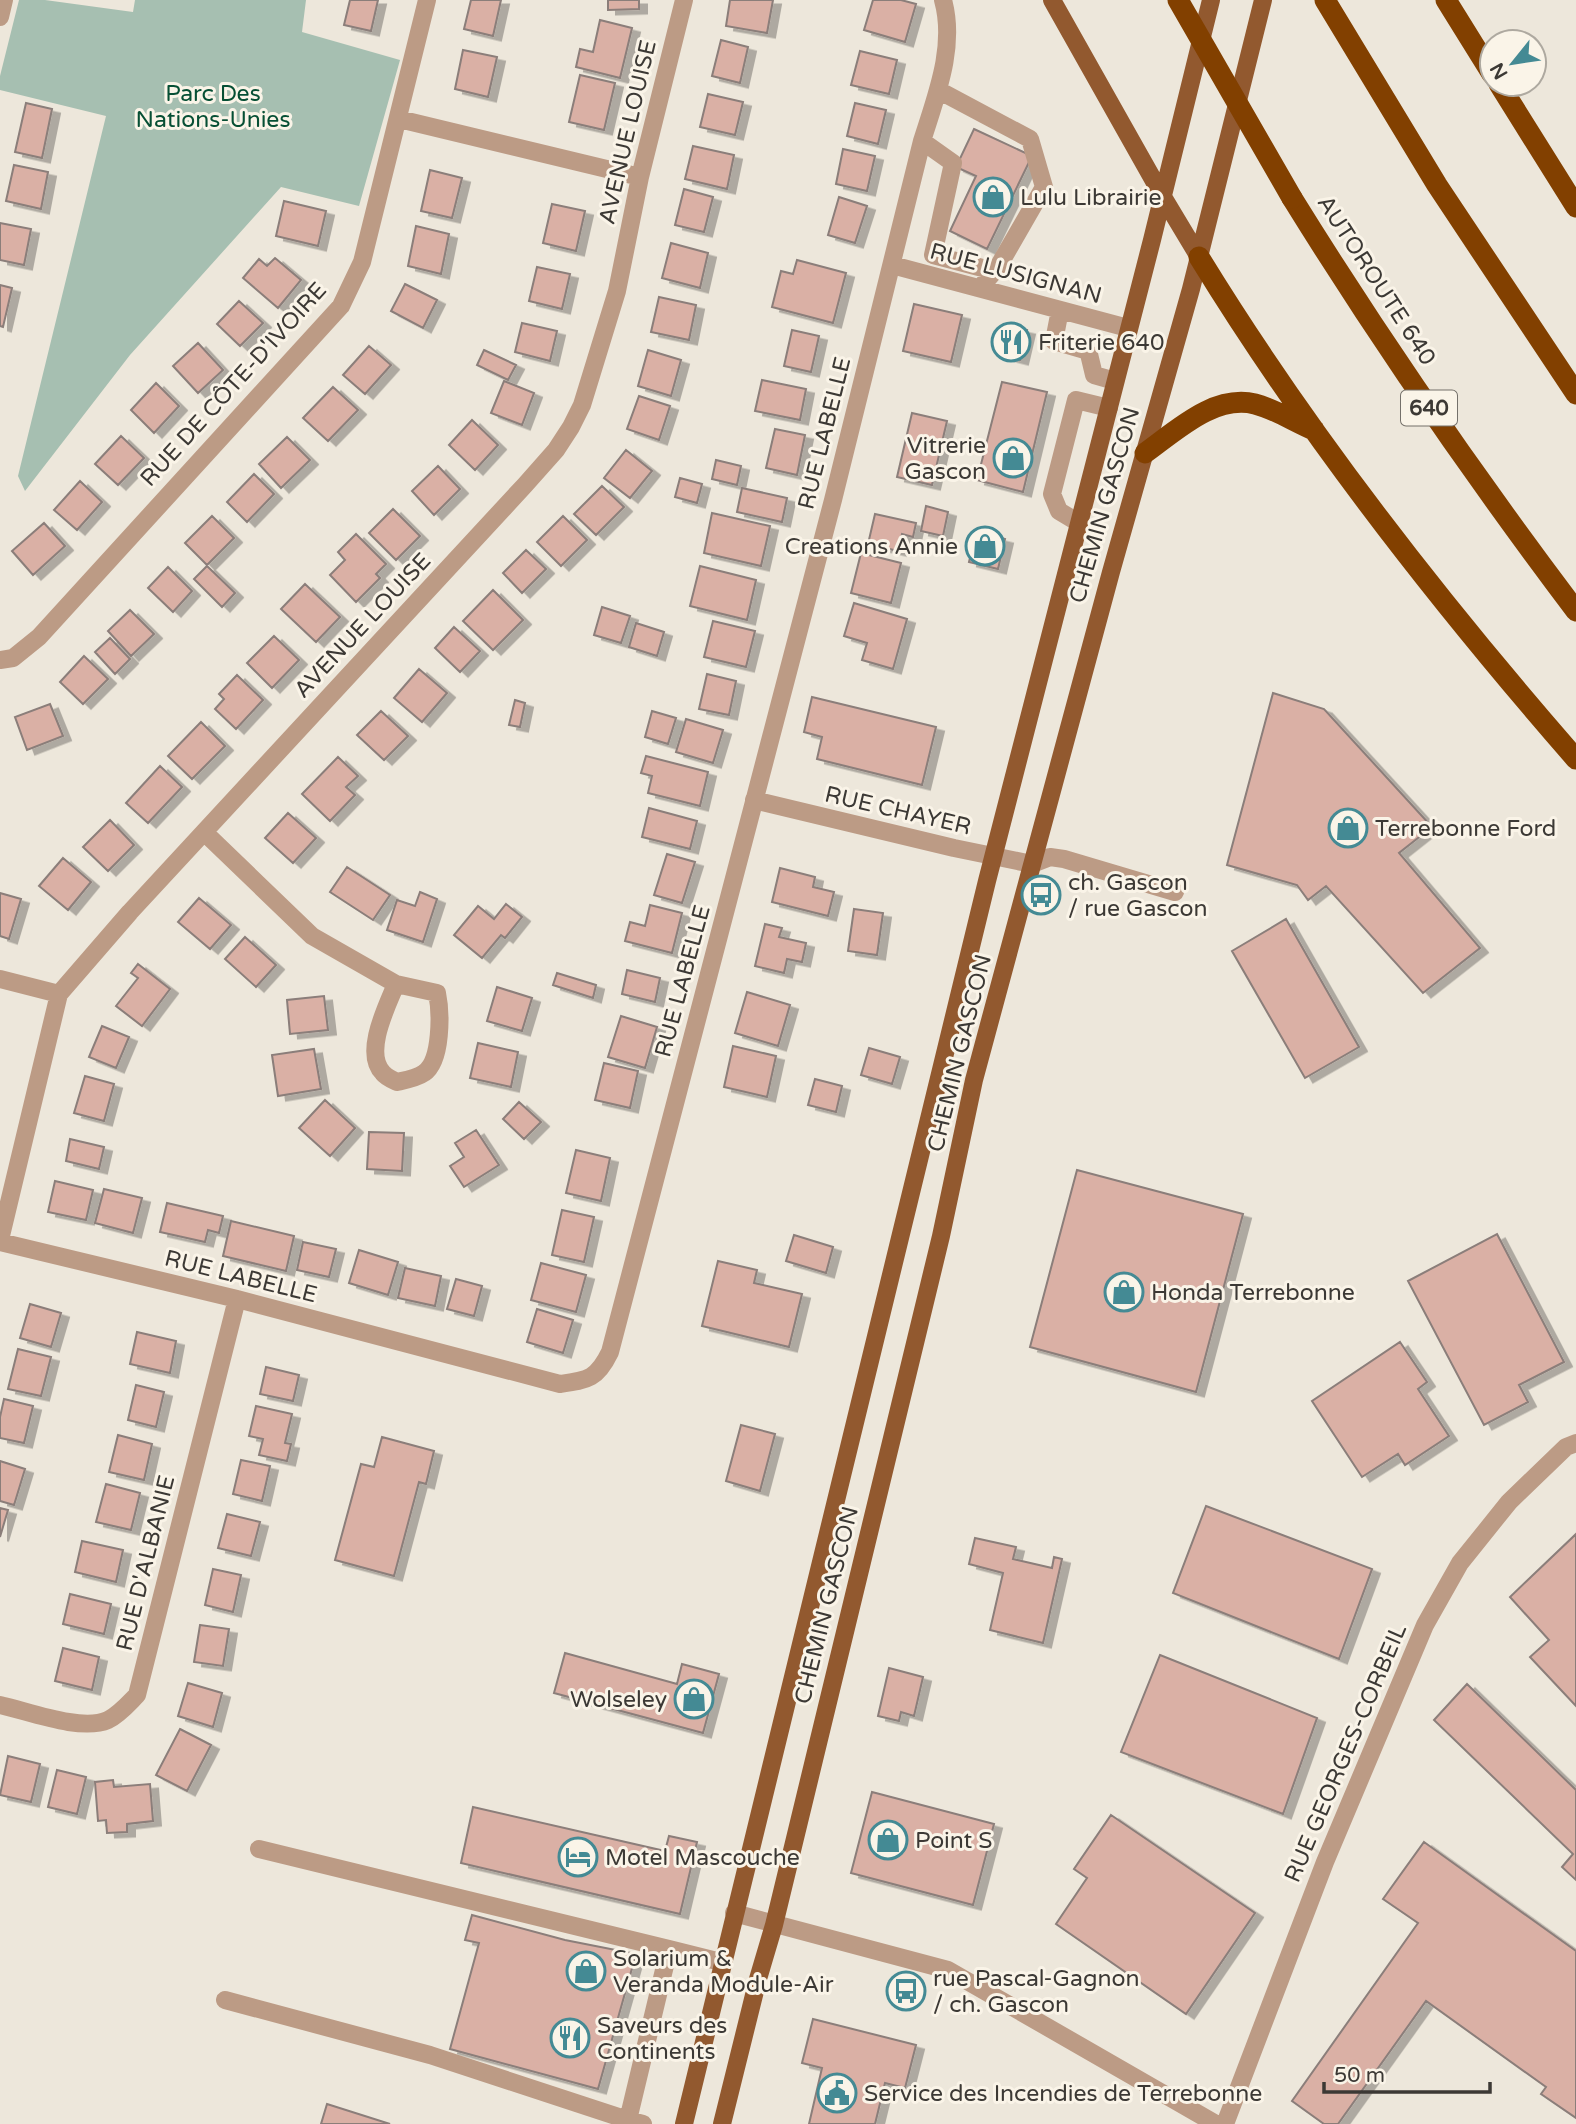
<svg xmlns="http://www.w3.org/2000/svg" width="1576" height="2124" font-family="'Varela Round',sans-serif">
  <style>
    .green { fill: #a6bfb1 }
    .building { fill: #dab0a5; stroke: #8b7e7a; stroke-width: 2; filter: url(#shadow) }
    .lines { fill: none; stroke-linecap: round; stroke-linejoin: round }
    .minor { stroke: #bc9b85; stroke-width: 18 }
    .major { stroke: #92592f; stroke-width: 18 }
    .highway { stroke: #824000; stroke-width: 21 }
    .highway-bridge { stroke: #824000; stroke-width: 21 }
    .labels { text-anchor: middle; stroke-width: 6; stroke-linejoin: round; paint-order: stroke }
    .shield { fill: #faf4e8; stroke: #75716b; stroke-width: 2 }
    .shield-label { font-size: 21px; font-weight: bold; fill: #3c3935 }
    .park-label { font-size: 23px; fill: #064f34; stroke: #faf4e8 }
    .street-label { font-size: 23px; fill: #3c3935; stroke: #faf4e8 }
    .poi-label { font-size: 23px; fill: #3c3935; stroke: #faf4e8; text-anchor: start }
  </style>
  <defs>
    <filter id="shadow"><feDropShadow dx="8" dy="4.5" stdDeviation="0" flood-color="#0004"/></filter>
  </defs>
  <rect width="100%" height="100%" fill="#ede7db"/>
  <!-- green -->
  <path class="green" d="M19 0H45L133 12 135 0H306L302 32 400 60 359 206 281 187 130 355 25 491 18 476 106 116 0 90V76Z"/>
  <!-- building -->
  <path class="building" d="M350 0H378L371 31 344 25Z
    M471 0H501L493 36 464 29Z
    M608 0H639V9L608 10Z
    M730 0H773L767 33 726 26Z
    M873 0H901L916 4 905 42 864 30Z
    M600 20 632 28 620 78 576 67 580 49 593 52Z
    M721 40 748 47 740 83 712 76Z
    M463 50 497 57 488 97 455 89Z
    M860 51 897 60 889 94 851 85Z
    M580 75 615 83 604 130 569 122Z
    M708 94 743 102 735 135 700 127Z
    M26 103 52 109 42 158 15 152Z
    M855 103 886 110 878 144 847 136Z
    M974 129 1032 156 987 249 950 231 976 176 956 167Z
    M693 146 734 155 727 189 685 179Z
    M843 149 875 156 867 191 836 184Z
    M14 165 48 172 41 209 6 201Z
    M430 170 462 178 452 218 421 211Z
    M684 189 713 197 704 232 675 225Z
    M839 197 867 206 855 243 828 235Z
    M284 201 326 211 318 246 276 236Z
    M552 204 585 211 576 251 543 243Z
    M0 223 31 229 24 265 0 260Z
    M416 226 449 234 441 274 408 266Z
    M671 243 708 253 700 288 662 278Z
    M275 258 301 280 278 308 243 278 259 259 267 266Z
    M797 260 846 273 833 323 772 307 781 271 793 274Z
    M537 267 570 274 562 309 529 301Z
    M405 284 437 300 423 328 391 311Z
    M0 285 12 288 3 327 0 326Z
    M659 297 696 305 689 340 651 332Z
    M239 301 263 323 240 346 217 324Z
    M914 304 962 315 951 362 903 351Z
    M522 323 557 331 550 361 515 352Z
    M1005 325 1027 330 1020 360 997 354Z
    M792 330 819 336 811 372 784 366Z
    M198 343 223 370 198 393 173 366Z
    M369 346 391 365 365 394 343 375Z
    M484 350 516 365 508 380 477 365Z
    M648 350 681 360 671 396 638 386Z
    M762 380 806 389 800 420 755 411Z
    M504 381 534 393 522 425 491 413Z
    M1002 382 1047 392 1023 492 977 480Z
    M156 383 179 406 154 433 131 410Z
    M333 387 358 410 328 441 303 418Z
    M639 396 670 406 659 440 627 429Z
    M912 413 947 421 932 485 897 477Z
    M472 420 498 445 475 470 449 445Z
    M775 429 805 435 797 475 766 468Z
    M121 436 144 458 118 485 95 464Z
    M287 437 310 460 281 488 259 464Z
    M626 450 652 471 630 498 604 478Z
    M716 460 741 466 737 485 712 479Z
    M438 466 460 489 434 515 412 491Z
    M254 474 274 494 247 522 227 502Z
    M680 478 702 484 697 503 675 497Z
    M80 481 102 502 77 530 54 510Z
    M602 486 624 507 596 535 574 514Z
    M742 488 787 498 782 522 737 512Z
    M926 506 948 512 943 536 921 531Z
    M393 509 420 536 396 560 369 533Z
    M712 513 770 526 761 566 704 553Z
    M875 514 916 523 913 537 902 534 898 551 868 544Z
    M212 516 234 538 207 565 185 543Z
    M563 516 587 540 561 566 537 542Z
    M44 523 65 546 33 575 12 551Z
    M976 532 1005 539 998 569 969 562Z
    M356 534 386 564 376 574 380 578 356 602 330 575 345 560 338 552Z
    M526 550 546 569 522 593 503 573Z
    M861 553 901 563 891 603 851 593Z
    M207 566 235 593 222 607 194 579Z
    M700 566 756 580 747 620 690 606Z
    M168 567 192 591 173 612 148 588Z
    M305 584 340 617 316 642 281 609Z
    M493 590 523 620 493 650 463 621Z
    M854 603 907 619 893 669 862 660 867 643 844 636Z
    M602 607 630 616 621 643 594 635Z
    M130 610 154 634 131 656 108 631Z
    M713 621 755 631 746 667 704 657Z
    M636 623 664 632 657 656 629 647Z
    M454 627 480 651 460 672 435 648Z
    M274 636 299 660 272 688 247 663Z
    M110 638 130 659 115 674 95 652Z
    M84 656 108 679 83 704 60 682Z
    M419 669 447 693 422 722 394 698Z
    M707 674 736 681 729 715 699 709Z
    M237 675 263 700 236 729 215 709 224 699 219 694Z
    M1273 693 1324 709 1432 827 1399 853 1480 948 1423 993 1326 886 1308 900 1297 885 1227 865Z
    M812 697 936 727 922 785 817 759 822 737 804 732Z
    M515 700 525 703 520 727 509 725Z
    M50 704 63 736 27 750 15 717Z
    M381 711 408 736 384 760 357 735Z
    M652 711 676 718 668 744 645 737Z
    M686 719 723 730 713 763 676 752Z
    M201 722 225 746 192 779 168 756Z
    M646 756 708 772 700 806 648 793 652 776 641 773Z
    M338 757 358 776 346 787 355 795 330 821 302 794Z
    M160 766 182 787 148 823 126 803Z
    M649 808 697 821 690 849 642 837Z
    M288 813 316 838 293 863 265 838Z
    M110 820 134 845 108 871 83 847Z
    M667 854 695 862 682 903 654 895Z
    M63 858 91 882 68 910 39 886Z
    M347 867 390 895 373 920 330 892Z
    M780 868 815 877 813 887 834 892 828 916 772 902Z
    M420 892 437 899 423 942 387 930 397 900 415 906Z
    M0 893 21 899 9 939 0 936Z
    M199 898 231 925 210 949 178 922Z
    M506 904 522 917 505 938 501 935 482 958 454 935 478 906 494 919Z
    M650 905 682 913 672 953 625 941 630 922 645 926Z
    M854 909 883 913 877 955 848 951Z
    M1286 919 1359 1047 1305 1078 1232 951Z
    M765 924 782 928 779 937 806 943 802 962 787 959 784 973 755 966Z
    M245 937 276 965 256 987 225 959Z
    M138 964 170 989 142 1026 116 1006 138 978 131 973Z
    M627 970 660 978 655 1002 622 994Z
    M557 973 596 985 593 998 553 985Z
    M497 987 532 998 522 1031 487 1021Z
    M747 992 790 1005 778 1046 735 1033Z
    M324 996 328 1030 290 1034 287 1000Z
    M621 1016 657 1027 645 1068 608 1057Z
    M102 1026 129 1037 116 1068 89 1057Z
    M478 1043 518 1052 511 1087 470 1078Z
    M733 1046 776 1056 767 1097 724 1087Z
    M869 1048 900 1057 892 1084 861 1075Z
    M314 1049 321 1089 278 1096 272 1055Z
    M604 1063 638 1071 630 1108 595 1100Z
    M85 1076 114 1084 104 1121 74 1113Z
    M815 1079 842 1086 836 1112 808 1105Z
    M325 1100 355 1128 330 1156 299 1128Z
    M519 1102 541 1122 524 1139 503 1119Z
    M476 1130 499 1165 464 1187 450 1166 464 1157 455 1143Z
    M369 1132 404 1133 402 1171 367 1169Z
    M70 1139 104 1147 99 1169 66 1161Z
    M576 1150 610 1158 601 1201 566 1193Z
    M1077 1170 1243 1214 1196 1392 1030 1347Z
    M55 1181 93 1190 86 1220 48 1212Z
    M104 1189 142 1198 133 1233 95 1223Z
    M167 1203 223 1216 219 1233 208 1230 205 1242 160 1232Z
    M562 1210 594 1217 584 1262 552 1255Z
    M231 1221 294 1236 286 1271 223 1256Z
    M1497 1234 1564 1362 1519 1385 1528 1402 1484 1425 1408 1281Z
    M794 1235 833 1247 826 1273 786 1261Z
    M303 1242 336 1249 329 1277 297 1270Z
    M359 1250 398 1262 388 1295 349 1283Z
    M718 1261 757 1270 754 1283 802 1294 789 1347 702 1326Z
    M541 1263 586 1275 576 1312 531 1300Z
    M405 1268 441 1276 435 1306 398 1298Z
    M456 1279 482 1286 474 1316 447 1309Z
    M30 1304 61 1313 51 1347 20 1338Z
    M537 1309 573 1320 563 1353 527 1342Z
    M137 1332 176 1341 170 1373 130 1364Z
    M1400 1342 1427 1382 1418 1389 1449 1436 1405 1465 1398 1454 1362 1477 1312 1401Z
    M18 1349 51 1357 41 1396 8 1389Z
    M266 1367 299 1375 293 1401 260 1394Z
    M136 1385 164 1392 156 1427 128 1420Z
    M4 1399 33 1406 24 1443 0 1438V1417Z
    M256 1406 292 1414 285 1443 291 1444 287 1461 259 1455 263 1439 249 1436Z
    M741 1425 775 1434 760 1491 726 1481Z
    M118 1435 152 1444 144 1480 109 1472Z
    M382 1437 434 1451 426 1484 419 1482 394 1576 335 1560 361 1464 374 1467Z
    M241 1460 270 1466 262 1501 233 1494Z
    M0 1461 25 1469 14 1505 0 1501Z
    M106 1484 140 1493 131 1530 96 1522Z
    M1206 1506 1372 1569 1339 1659 1173 1593Z
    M0 1508 8 1510 0 1537Z
    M227 1514 260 1522 251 1556 218 1548Z
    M1576 1534V1706L1530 1657 1549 1640 1510 1597Z
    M975 1538 1016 1547 1013 1559 1052 1568 1054 1557 1062 1559 1043 1643 990 1630 1003 1573 969 1564Z
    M82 1541 123 1550 116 1582 75 1572Z
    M213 1569 241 1575 233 1612 205 1605Z
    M70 1594 111 1604 104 1634 63 1624Z
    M200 1625 229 1629 223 1666 194 1662Z
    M63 1648 99 1657 92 1690 55 1681Z
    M565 1653 677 1684 682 1664 719 1674 703 1733 554 1693Z
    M1160 1655 1317 1718 1283 1814 1121 1752Z
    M889 1668 923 1677 914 1716 901 1712 899 1721 878 1716Z
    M188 1683 222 1693 213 1727 178 1716Z
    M1467 1684 1576 1790V1880L1562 1867 1573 1854 1434 1720Z
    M180 1729 211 1745 187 1791 156 1775Z
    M8 1756 40 1764 31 1802 0 1795Z
    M57 1770 86 1777 77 1814 48 1807Z
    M113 1780 114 1787 150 1784 153 1821 127 1824V1832L107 1833 106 1820 98 1821 95 1782Z
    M872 1792 994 1824 973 1905 851 1873Z
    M473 1807 665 1851 669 1836 697 1842 680 1914 461 1863Z
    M1111 1815 1255 1913 1186 2014 1056 1924 1087 1878 1074 1869Z
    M1424 1842 1576 1951V2118L1541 2094 1546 2087 1426 2001 1338 2124H1324L1292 2101 1418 1923 1383 1899Z
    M472 1915 565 1940 636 1954 598 2089 450 2049 479 1943 465 1940Z
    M813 2019 916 2045 905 2088 885 2083 875 2124H809L822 2068 802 2063Z
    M327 2104 390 2124H321Z"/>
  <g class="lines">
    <!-- minor -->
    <path class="minor" d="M0 17 4 0
      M938 90 1030 139 1044 187 998 267 980 288
      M399 119 640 177
      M922 141 953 163 933 255 994 271
      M892 265 1128 328
      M1060 310 1054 341 1085 350 1089 354 1094 375 1115 381
      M1079 523 1059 511 1052 494 1076 400 1109 408
      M0 660 13 658 39 637 341 306 362 262 427 0
      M754 800 954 848 1032 864 1050 857 1064 859 1175 892
      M204 832 312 936 396 984 437 993C441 1012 442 1061 424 1073 417 1078 406 1080 397 1082 393 1080 386 1077 383 1073 363 1053 387 1006 396 984
      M0 979 59 994
      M0 1240 59 994 130 912 525 485 556 450 571 427 582 405 617 291 640 177 684 0
      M0 1242 237 1299 560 1384C588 1380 597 1379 610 1352L833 500 922 141C936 96 956 47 943 0
      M0 1705C28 1711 81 1732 108 1720 120 1714 128 1704 137 1695L237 1299
      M259 1849 669 1949
      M734 1913 948 1970 1216 2124
      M225 2000 430 2055 628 2120
      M643 2124 628 2120 669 1949 721 1962
      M1225 2124 1325 1862 1425 1625 1460 1563 1509 1502 1566 1447 1576 1443"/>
    <!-- major -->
    <path class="major" d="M1052 0 1163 197 1199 257
      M684 2124 987 881 1152 240 1211 0
      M722 2124 758 1979 774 1925 941 1236 974 1080 1111 572 1191 289 1263 0"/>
    <!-- highway -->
    <path class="highway" d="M1325 0 1437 185 1576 394
      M1446 0 1492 74
      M1499 84 1576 207
      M1292 198C1380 340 1475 477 1576 611
      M1199 257C1308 435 1439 602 1576 759
      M1145 453C1176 431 1214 394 1255 404 1275 409 1295 422 1314 430"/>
    <!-- highway-bridge -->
    <path class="highway-bridge" d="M1178 0 1292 198"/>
  </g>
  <!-- icons -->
  <defs>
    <symbol id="shop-ring" viewBox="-11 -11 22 22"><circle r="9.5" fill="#faf4e8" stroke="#448a94" stroke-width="1.5"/><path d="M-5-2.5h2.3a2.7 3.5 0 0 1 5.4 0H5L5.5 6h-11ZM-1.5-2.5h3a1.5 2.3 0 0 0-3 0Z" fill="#448a94"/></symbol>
    <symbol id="restaurant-ring" viewBox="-11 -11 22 22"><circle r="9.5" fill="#faf4e8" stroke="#448a94" stroke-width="1.5"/><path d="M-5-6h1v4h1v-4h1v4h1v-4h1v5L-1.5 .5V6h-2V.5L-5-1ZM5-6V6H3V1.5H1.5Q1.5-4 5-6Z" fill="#448a94"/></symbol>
    <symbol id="bus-ring" viewBox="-11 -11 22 22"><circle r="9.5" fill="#faf4e8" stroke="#448a94" stroke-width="1.5"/><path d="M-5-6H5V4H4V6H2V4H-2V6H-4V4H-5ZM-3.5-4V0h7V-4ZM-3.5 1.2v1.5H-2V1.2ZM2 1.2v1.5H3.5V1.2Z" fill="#448a94"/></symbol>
    <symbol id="hotel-ring" viewBox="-11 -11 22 22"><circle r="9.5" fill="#faf4e8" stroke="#448a94" stroke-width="1.5"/><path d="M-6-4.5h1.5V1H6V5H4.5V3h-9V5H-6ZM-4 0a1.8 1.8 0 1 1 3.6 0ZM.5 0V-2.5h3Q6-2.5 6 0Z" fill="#448a94"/></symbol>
    <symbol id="civic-ring" viewBox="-11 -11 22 22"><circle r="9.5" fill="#faf4e8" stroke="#448a94" stroke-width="1.5"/><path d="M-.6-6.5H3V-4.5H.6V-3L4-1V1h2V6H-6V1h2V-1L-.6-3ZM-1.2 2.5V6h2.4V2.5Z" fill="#448a94"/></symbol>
  </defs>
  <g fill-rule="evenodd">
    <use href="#shop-ring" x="971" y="175" width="44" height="44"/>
    <use href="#restaurant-ring" x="989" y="320" width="44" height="44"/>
    <use href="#shop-ring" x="991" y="436" width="44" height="44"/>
    <use href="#shop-ring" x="963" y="524" width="44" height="44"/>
    <use href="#shop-ring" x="1326" y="806" width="44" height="44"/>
    <use href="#bus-ring" x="1019" y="873" width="44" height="44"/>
    <use href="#shop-ring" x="1102" y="1270" width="44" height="44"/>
    <use href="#shop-ring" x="672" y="1677" width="44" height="44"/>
    <use href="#shop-ring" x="866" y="1818" width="44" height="44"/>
    <use href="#hotel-ring" x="556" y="1835" width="44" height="44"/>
    <use href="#shop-ring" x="564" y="1949" width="44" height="44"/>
    <use href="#bus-ring" x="884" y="1969" width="44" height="44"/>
    <use href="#restaurant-ring" x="548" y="2016" width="44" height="44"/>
    <use href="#civic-ring" x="815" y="2071" width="44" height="44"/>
  </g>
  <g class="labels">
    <!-- shield labels -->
    <rect class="shield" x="1401" y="390.5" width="56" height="35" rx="5"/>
    <g class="shield-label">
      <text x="1429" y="415">640</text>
    </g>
    <!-- park labels -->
    <g class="park-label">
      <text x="213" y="101">Parc Des<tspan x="213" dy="26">Nations-Unies</tspan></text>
    </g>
    <!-- street labels -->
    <g class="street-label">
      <text transform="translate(627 132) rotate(-77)" y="8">AVENUE LOUISE</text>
      <text transform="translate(1016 273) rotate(15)" y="8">RUE LUSIGNAN</text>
      <text transform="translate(1377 280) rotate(57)" y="8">AUTOROUTE 640</text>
      <text transform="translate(233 384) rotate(-48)" y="8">RUE DE CÔTE-D'IVOIRE</text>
      <text transform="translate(824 433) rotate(-76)" y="8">RUE LABELLE</text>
      <text transform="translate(1104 505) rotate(-74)" y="8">CHEMIN GASCON</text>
      <text transform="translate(362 625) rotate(-47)" y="8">AVENUE LOUISE</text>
      <text transform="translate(898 810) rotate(13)" y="8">RUE CHAYER</text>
      <text transform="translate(682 981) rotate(-75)" y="8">RUE LABELLE</text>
      <text transform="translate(959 1053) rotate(-76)" y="8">CHEMIN GASCON</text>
      <text transform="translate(241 1276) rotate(14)" y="8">RUE LABELLE</text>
      <text transform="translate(145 1563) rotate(-76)" y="8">RUE D'ALBANIE</text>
      <text transform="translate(826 1605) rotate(-76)" y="8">CHEMIN GASCON</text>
      <text transform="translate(1345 1753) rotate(-67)" y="8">RUE GEORGES-CORBEIL</text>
    </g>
    <!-- poi labels -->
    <g class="poi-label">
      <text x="1020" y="205">Lulu Librairie</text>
      <text x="1038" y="350">Friterie 640</text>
      <text x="986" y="453" text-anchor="end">Vitrerie<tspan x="986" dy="26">Gascon</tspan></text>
      <text x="958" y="554" text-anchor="end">Creations Annie</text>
      <text x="1375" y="836">Terrebonne Ford</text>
      <text x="1068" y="890">ch. Gascon<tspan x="1068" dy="26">/ rue Gascon</tspan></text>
      <text x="1151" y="1300">Honda Terrebonne</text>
      <text x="667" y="1707" text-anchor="end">Wolseley</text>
      <text x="915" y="1848">Point S</text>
      <text x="605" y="1865">Motel Mascouche</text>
      <text x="613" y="1966">Solarium &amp;<tspan x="613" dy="26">Veranda Module-Air</tspan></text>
      <text x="933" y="1986">rue Pascal-Gagnon<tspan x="933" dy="26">/ ch. Gascon</tspan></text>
      <text x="597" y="2033">Saveurs des<tspan x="597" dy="26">Continents</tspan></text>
      <text x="864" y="2101">Service des Incendies de Terrebonne</text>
    </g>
  </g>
  <!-- north arrow -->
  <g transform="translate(1513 63) rotate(240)"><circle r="33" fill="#faf4e8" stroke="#aea9a0" stroke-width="2"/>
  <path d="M0-5L12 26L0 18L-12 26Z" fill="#448a94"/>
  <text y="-10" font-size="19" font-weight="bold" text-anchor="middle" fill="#3c3935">N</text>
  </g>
  <!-- scale -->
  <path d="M1324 2082v10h166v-10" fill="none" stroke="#3c3935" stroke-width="3.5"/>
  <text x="1334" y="2082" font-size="21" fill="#3c3935" stroke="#faf4e8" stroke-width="5" paint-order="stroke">50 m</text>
</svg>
